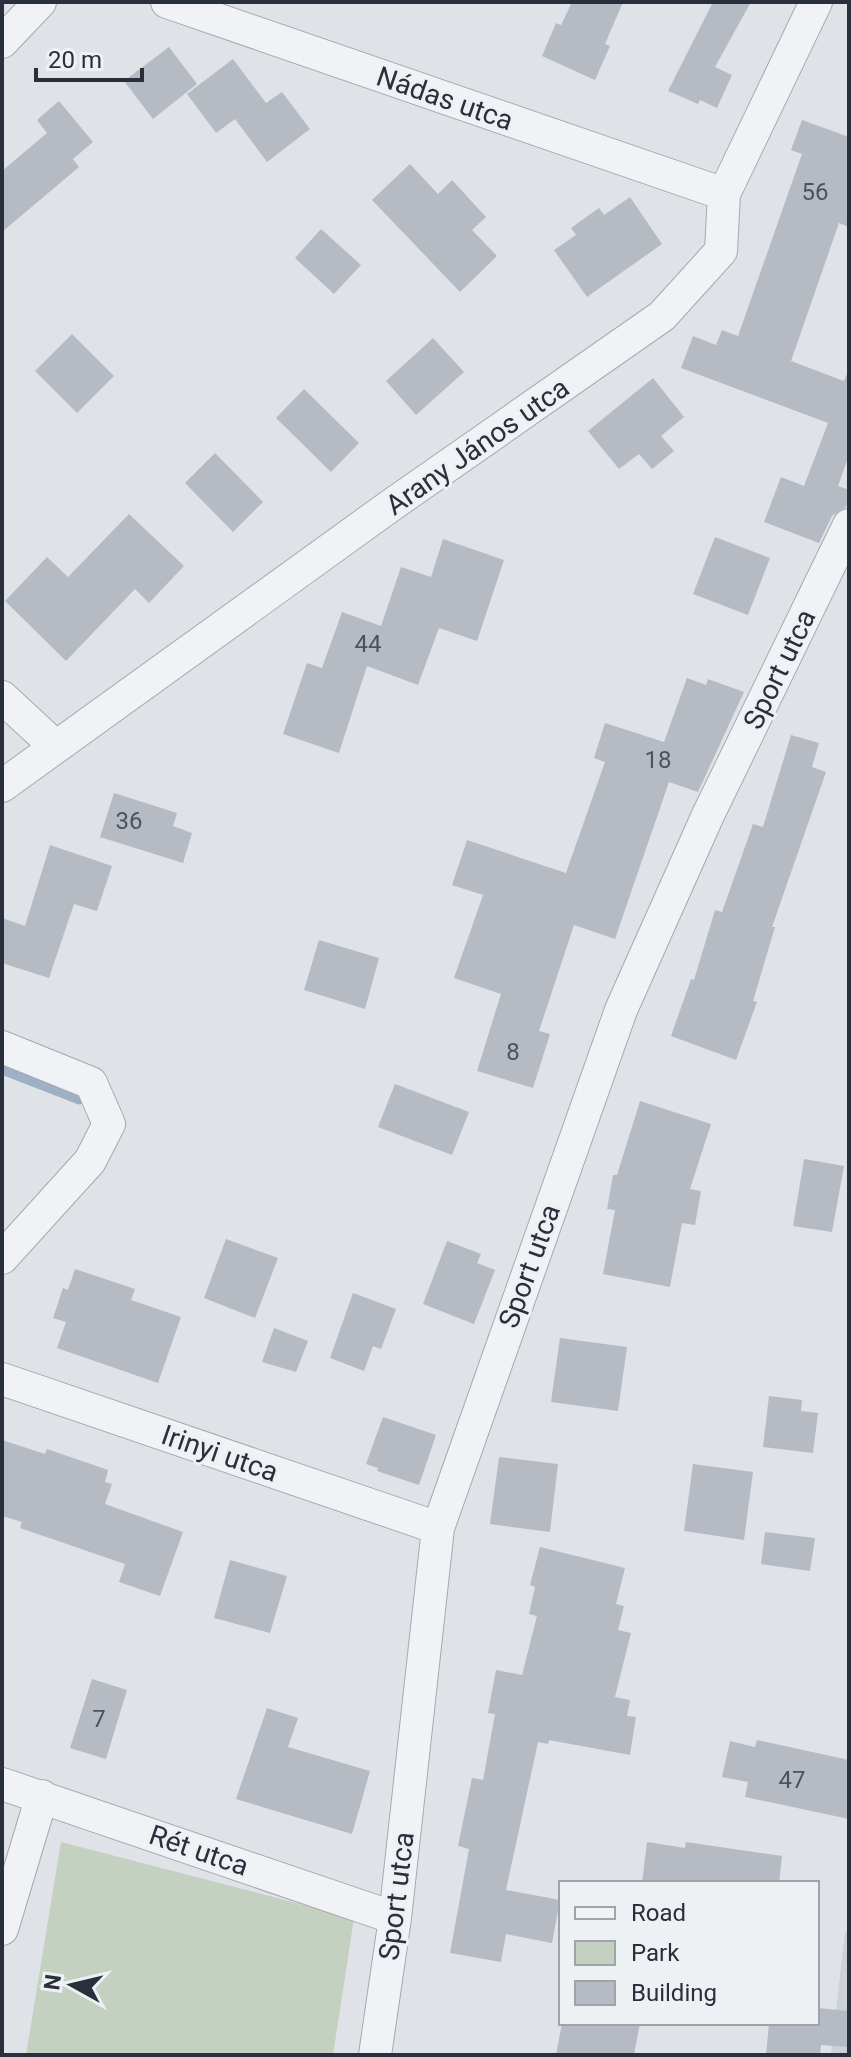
<svg xmlns="http://www.w3.org/2000/svg" width="851" height="2057" viewBox="0 0 851 2057" font-family="Roboto,sans-serif">
  <rect width="100%" height="100%" fill="#dfe2e7"/>
  <path fill="#cdd1d8" d="M 845,1932 L 849,1932 L 849,2055 L 831,2055 Z"/>
  <path fill="#c4d0c0" d="M 61,1842 L 354,1918 L 333,2055 L 26,2055 Z"/>
  <g fill="none" stroke-linecap="round" stroke-linejoin="round">
    <path stroke="#9db0c4" stroke-width="11" d="M 2,1069 L 79,1099"/>
  </g>
  <path fill="#b6bbc3" d="M 572,2 L 623,2 L 605,44 L 610,46 L 595,80 L 542,56 L 556,23 L 561,25 Z
    M 713,2 L 751,2 L 715,67 L 732,75 L 717,108 L 700,100 L 698,104 L 668,91 Z
    M 169,47 L 197,84 L 153,119 L 124,81 Z
    M 233,59 L 266,103 L 282,92 L 310,129 L 267,162 L 235,119 L 216,133 L 187,94 Z
    M 59,101 L 93,142 L 73,159 L 79,167 L 2,232 L 2,171 L 47,133 L 37,120 Z
    M 802,120 L 849,137 L 849,227 L 839,223 L 791,361 L 844,381 L 847,374 L 849,375 L 849,455 L 838,486 L 849,490 L 849,498 L 846,507 L 832,516 L 819,543 L 764,522 L 781,477 L 804,486 L 828,423 L 681,368 L 693,336 L 716,345 L 722,330 L 738,336 L 802,154 L 791,150 Z
    M 410,164 L 438,194 L 452,180 L 486,217 L 472,230 L 497,256 L 460,292 L 372,200 Z
    M 630,197 L 662,244 L 587,297 L 554,250 L 576,235 L 571,228 L 599,208 L 604,215 Z
    M 321,229 L 361,265 L 334,294 L 295,258 Z
    M 72,334 L 114,376 L 77,413 L 35,371 Z
    M 433,338 L 464,372 L 416,415 L 386,381 Z
    M 653,378 L 684,417 L 661,436 L 674,451 L 652,469 L 639,454 L 619,469 L 588,431 Z
    M 304,389 L 359,443 L 331,472 L 276,418 Z
    M 215,453 L 263,502 L 233,532 L 185,483 Z
    M 129,514 L 184,566 L 149,603 L 135,589 L 66,661 L 5,601 L 47,557 L 68,577 Z
    M 715,537 L 770,558 L 748,615 L 693,594 Z
    M 443,539 L 504,560 L 477,641 L 439,628 L 418,685 L 367,666 L 339,753 L 283,734 L 307,663 L 322,668 L 342,612 L 381,626 L 401,567 L 431,577 Z
    M 687,678 L 706,685 L 708,679 L 744,692 L 698,792 L 669,782 L 615,939 L 574,925 L 539,1031 L 550,1034 L 533,1088 L 477,1071 L 501,994 L 454,978 L 483,895 L 452,885 L 467,840 L 566,873 L 605,762 L 594,758 L 605,723 L 664,742 Z
    M 791,735 L 819,743 L 812,767 L 826,772 L 772,927 L 775,927 L 753,1001 L 757,1002 L 736,1060 L 671,1036 L 691,979 L 694,980 L 715,910 L 722,912 L 753,824 L 763,827 Z
    M 114,793 L 177,813 L 173,826 L 192,833 L 183,863 L 100,837 Z
    M 50,845 L 112,866 L 97,911 L 74,904 L 49,978 L 2,963 L 2,918 L 25,926 Z
    M 319,940 L 379,958 L 365,1009 L 304,990 Z
    M 395,1084 L 469,1112 L 452,1155 L 378,1127 Z
    M 640,1101 L 711,1124 L 690,1189 L 701,1191 L 695,1225 L 682,1223 L 670,1287 L 603,1274 L 615,1210 L 607,1209 L 613,1175 L 617,1175 Z
    M 804,1159 L 844,1166 L 832,1232 L 793,1226 Z
    M 226,1239 L 278,1258 L 255,1318 L 204,1298 Z
    M 447,1241 L 481,1254 L 477,1263 L 495,1270 L 474,1324 L 423,1304 Z
    M 75,1269 L 135,1289 L 131,1300 L 181,1317 L 158,1383 L 57,1348 L 66,1322 L 53,1318 L 63,1288 L 68,1290 Z
    M 353,1293 L 396,1309 L 381,1349 L 373,1346 L 364,1371 L 330,1358 Z
    M 274,1328 L 308,1341 L 296,1372 L 262,1362 Z
    M 560,1338 L 627,1347 L 618,1411 L 551,1402 Z
    M 769,1396 L 802,1400 L 801,1411 L 818,1413 L 813,1453 L 763,1447 Z
    M 383,1417 L 436,1435 L 419,1485 L 377,1471 L 378,1468 L 366,1464 Z
    M 2,1440 L 45,1454 L 47,1449 L 108,1470 L 105,1482 L 112,1484 L 105,1504 L 183,1532 L 160,1596 L 119,1582 L 125,1564 L 20,1528 L 22,1522 L 2,1516 Z
    M 499,1457 L 558,1464 L 550,1532 L 490,1524 Z
    M 693,1464 L 753,1472 L 744,1540 L 684,1531 Z
    M 765,1532 L 815,1538 L 810,1571 L 761,1564 Z
    M 540,1547 L 625,1568 L 616,1604 L 624,1606 L 618,1630 L 631,1633 L 615,1697 L 630,1700 L 627,1716 L 636,1717 L 630,1755 L 549,1740 L 548,1744 L 538,1742 L 506,1890 L 560,1900 L 552,1943 L 506,1934 L 501,1962 L 450,1953 L 469,1849 L 458,1846 L 472,1778 L 483,1780 L 495,1714 L 488,1713 L 496,1670 L 522,1675 L 537,1616 L 529,1614 L 535,1587 L 530,1585 Z
    M 230,1560 L 287,1576 L 270,1633 L 214,1618 Z
    M 92,1679 L 127,1690 L 106,1759 L 70,1748 Z
    M 267,1708 L 298,1718 L 288,1747 L 370,1771 L 352,1834 L 236,1799 Z
    M 757,1740 L 849,1760 L 849,1819 L 745,1797 L 748,1782 L 722,1777 L 730,1741 L 755,1747 Z
    M 647,1842 L 685,1848 L 686,1842 L 782,1856 L 779,1883 L 642,1883 Z
    M 817,2008 L 849,2011 L 849,2047 L 821,2045 L 820,2055 L 766,2055 L 769,2023 L 817,2023 Z
    M 562,2023 L 640,2023 L 634,2055 L 556,2055 Z"/>
  <g fill="none" stroke-linecap="round" stroke-linejoin="round">
    <g stroke="#a5a9b0" stroke-width="34">
      <path id="street" d="M 167,2 L 724,194
        M 2,42 L 40,2
        M 2,697 L 56,747
        M 2,786 L 390,506 L 662,316 L 721,251 L 724,194 L 816,2
        M 2,1047 L 91,1083 L 109,1124 L 90,1161 L 2,1258
        M 2,1379 L 438,1528
        M 2,1784 L 395,1918
        M 2,1929 L 42,1796
        M 375,2055 L 395,1918 L 438,1528 L 621,1010 L 708,815 L 849,525"/>
    </g>
    <use href="#street" stroke="#f1f2f5" stroke-width="32"/>
  </g>
  <g text-anchor="middle" stroke-width="6" stroke-linejoin="round" paint-order="stroke">
    <g font-size="24" fill="#4c535e">
      <text x="815" y="200">56</text>
      <text x="368" y="652">44</text>
      <text x="658" y="768">18</text>
      <text x="129" y="829">36</text>
      <text x="513" y="1060">8</text>
      <text x="99" y="1727">7</text>
      <text x="792" y="1788">47</text>
    </g>
    <g font-size="28" fill="#29303c" stroke="#eef1f4">
      <text transform="translate(445 98) rotate(19)" y="10">Nádas utca</text>
      <text transform="translate(477 446) rotate(-35)" y="10">Arany János utca</text>
      <text transform="translate(779 669) rotate(-64)" y="10">Sport utca</text>
      <text transform="translate(529 1266) rotate(-70)" y="10">Sport utca</text>
      <text transform="translate(220 1453) rotate(19)" y="10">Irinyi utca</text>
      <text transform="translate(199 1850) rotate(19)" y="10">Rét utca</text>
      <text transform="translate(396 1896) rotate(-83)" y="10">Sport utca</text>
    </g>
  </g>
  <rect width="851" height="2057" fill="none" stroke="#29303c" stroke-width="8"/>
  <rect x="559" y="1881" width="260" height="144" fill="#eef1f4" stroke="#9fa4aa" stroke-width="2"/>
  <rect x="575" y="1907" width="40" height="12" fill="#f1f2f5" stroke="#9fa4aa" stroke-width="2"/>
  <text x="631" y="1921" font-size="24" fill="#29303c">Road</text>
  <rect x="575" y="1941" width="40" height="24" fill="#c4d0c0" stroke="#9fa4aa" stroke-width="2"/>
  <text x="631" y="1961" font-size="24" fill="#29303c">Park</text>
  <rect x="575" y="1981" width="40" height="24" fill="#b6bbc3" stroke="#9fa4aa" stroke-width="2"/>
  <text x="631" y="2001" font-size="24" fill="#29303c">Building</text>
  <g transform="translate(72 1985) rotate(278)" stroke="#eef1f4" stroke-width="6" paint-order="stroke">
  <path d="M0-6L14 30L0 20L-14 30Z" fill="#29303c"/>
  <text y="-12" font-size="22" font-weight="bold" text-anchor="middle" fill="#29303c">N</text>
  </g>
  <path d="M36 68v12h106v-12" fill="none" stroke="#29303c" stroke-width="4"/>
  <text x="48" y="68" font-size="24" fill="#29303c" stroke="#eef1f4" stroke-width="6" paint-order="stroke">20 m</text>
</svg>
